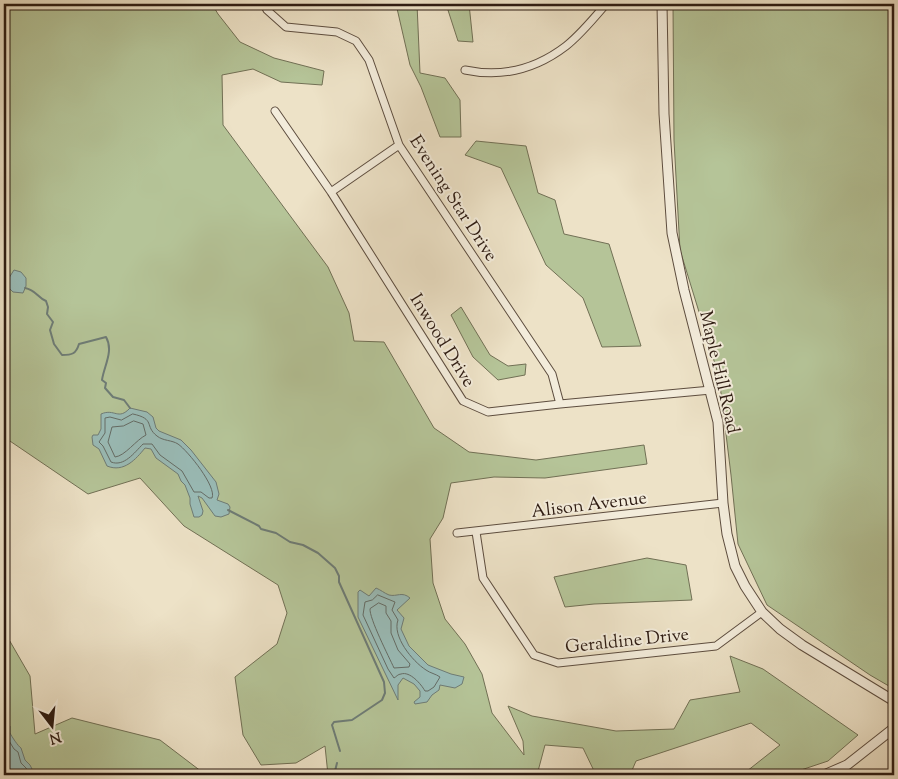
<svg xmlns="http://www.w3.org/2000/svg" width="898" height="779" viewBox="0 0 898 779" font-family="'Sorts Mill Goudy',serif">
  <rect width="100%" height="100%" fill="#ede2c7"/>
  <filter id="stains"><feTurbulence type="fractalNoise" baseFrequency=".004" numOctaves="4"/><feColorMatrix values="0 0 0 0 .2 0 0 0 0 .09 0 0 0 0 .02 0 0 0 .5 -.17"/></filter>
  <radialGradient id="worn" r=".72"><stop offset=".6" stop-color="#630" stop-opacity="0"/><stop offset="1" stop-color="#630" stop-opacity=".3"/></radialGradient>
  <path fill="#b5c498" stroke="#717055" d="M 4,4 L 212,4 L 218,14 L 240,42 L 274,58 L 324,71 L 322,85 L 281,82 L 253,69 L 222,75 L 223,125 L 328,267 L 349,313 L 354,341 L 384,342 L 434,428 L 469,452 L 536,460 L 644,445 L 647,464 L 545,478 L 494,477 L 451,483 L 443,518 L 430,539 L 433,583 L 445,619 L 465,644 L 482,674 L 492,713 L 524,755 L 523,741 L 508,706 L 532,716 L 616,731 L 674,729 L 690,700 L 740,692 L 730,656 L 763,669 L 858,735 L 828,761 L 786,775 L 742,775 L 780,745 L 751,723 L 636,761 L 630,775 L 596,775 L 583,748 L 545,745 L 537,775 L 328,775 L 325,746 L 296,763 L 261,765 L 243,735 L 235,677 L 277,644 L 287,613 L 278,585 L 184,526 L 140,478 L 88,494 L 4,437 Z
    M 396,4 L 417,4 L 420,73 L 445,78 L 460,100 L 461,137 L 440,137 L 421,87 L 410,65 Z
    M 446,4 L 469,4 L 473,42 L 458,41 Z
    M 673,4 L 894,4 L 894,689 L 870,675 L 767,605 L 738,544 L 731,475 L 719,377 L 680,250 L 674,140 Z
    M 476,141 L 526,146 L 538,193 L 555,200 L 564,234 L 609,244 L 641,346 L 602,347 L 583,298 L 546,265 L 501,168 L 465,155 Z
    M 461,307 L 490,355 L 508,366 L 526,364 L 525,375 L 498,380 L 473,357 L 451,315 Z
    M 647,558 L 686,565 L 692,600 L 594,604 L 565,607 L 554,577 Z
    M 4,631 L 30,676 L 35,734 L 72,718 L 160,740 L 206,775 L 4,775 Z"/>
  <path fill="#9abdb9" stroke="#6e7c76" d="M 14,270 L 21,272 L 26,278 L 26,286 L 23,293 L 13,292 L 7,286 L 7,281 Z
    M 130,408 L 147,412 L 153,417 L 156,428 L 159,431 L 181,440 L 191,450 L 216,482 L 219,494 L 217,500 L 228,504 L 230,507 L 229,514 L 221,517 L 215,516 L 202,498 L 198,496 L 203,511 L 202,515 L 199,517 L 194,517 L 190,504 L 190,498 L 185,485 L 181,481 L 178,474 L 156,458 L 151,449 L 145,448 C 136,459 124,473 107,466 L 99,449 L 93,445 L 92,437 L 93,435 L 98,435 L 101,429 L 101,414 C 115,408 118,421 130,408 Z
    M 376,588 C 381,590 384,593 389,595 C 397,597 402,591 410,598 L 397,610 L 404,618 L 401,629 L 409,646 L 428,665 L 451,674 L 464,677 L 462,684 L 455,688 L 440,685 L 439,690 L 432,695 L 427,702 L 415,704 L 414,702 L 420,697 L 420,691 L 414,684 L 403,678 L 398,685 L 398,700 L 358,617 L 358,592 L 360,590 L 369,596 Z
    M 4,723 L 10,726 L 10,733 C 12,737 18,746 21,748 L 25,760 L 30,765 L 35,775 L 4,775 Z"/>
  <g fill="none" stroke-linecap="round" stroke-linejoin="round">
    <path stroke="#646c66" stroke-width="1" d="M 133,414 C 156,419 144,426 157,436 C 163,441 172,440 178,444 C 188,451 217,487 212,498 L 209,498 L 201,492 L 194,492 L 182,471 L 160,455 L 152,444 L 143,444 C 134,453 124,467 111,462 L 103,446 L 99,442 L 105,433 L 105,418 L 110,417 L 121,420 Z
      M 134,421 L 143,424 L 146,435 C 136,440 125,456 115,457 L 108,442 L 112,427 L 123,426 Z
      M 378,595 L 395,602 L 392,610 L 398,620 C 392,636 412,661 426,670 C 430,673 436,674 440,677 L 434,687 L 428,691 L 425,691 C 421,684 410,671 401,674 C 398,674 396,677 394,678 L 388,669 L 363,615 L 365,602 L 372,600 Z
      M 379,603 L 386,606 L 386,613 L 391,621 L 391,633 L 398,650 L 410,664 L 409,667 L 394,668 C 389,657 369,618 370,609 Z
      M 4,728 L 6,736 L 14,749 L 18,752 L 21,763 L 26,768 L 30,775"/>
    <path stroke="#6e7c76" stroke-width="2" d="M 25,288 C 36,290 37,297 46,301 L 48,307 L 47,314 L 53,322 L 50,330 L 54,344 L 62,355 C 72,355 76,354 79,344 L 106,337 C 114,351 104,366 102,380 L 106,383 L 105,388 L 113,397 L 124,400 L 130,408
      M 228,510 L 259,526 L 261,529 L 276,533 L 290,542 L 303,545 L 318,553 L 335,568 L 339,576 L 339,582 L 384,682 L 385,693 L 382,700 L 352,720 L 334,722 L 332,725 L 340,751
      M 334,775 L 337,763"/>
    <g stroke="#5d4d3f" stroke-width="9">
      <path id="minor" d="M 264,4 L 267,10 L 286,27 L 337,32 L 356,41 L 369,60 L 399,145 L 552,374 L 560,404
        M 465,70 C 503,78 536,69 566,46 C 581,34 594,18 606,4
        M 275,111 L 331,192 L 463,401 L 488,412 L 560,404 L 711,390
        M 331,192 L 399,145
        M 476,532 L 483,578 L 534,655 L 558,663 L 716,646 L 762,612
        M 457,533 L 723,503"/>
    </g>
    <g stroke="#5d4d3f" stroke-width="11">
      <path id="tertiary" d="M 662,4 L 664,114 L 672,233 L 684,290 L 718,422 L 723,503 L 727,534 L 735,566 L 745,586 L 762,612 L 780,629 L 802,645 L 894,701
        M 824,775 L 847,765 L 894,728"/>
    </g>
    <use href="#minor" stroke="#f3ecdb" stroke-width="7"/>
    <use href="#tertiary" stroke="#f3ecdb" stroke-width="9"/>
  </g>
  <g text-anchor="middle" stroke-width="4" stroke-linejoin="round" paint-order="stroke">
    <g font-size="18" fill="#2d1b12" stroke="#f3ecdb">
      <text transform="translate(454 198) rotate(57)" y="6">Evening Star Drive</text>
      <text transform="translate(443 340) rotate(58)" y="6">Inwood Drive</text>
      <text transform="translate(720 372) rotate(77)" y="6">Maple Hill Road</text>
      <text transform="translate(589 504) rotate(-7)" y="6">Alison Avenue</text>
      <text transform="translate(627 640) rotate(-6)" y="6">Geraldine Drive</text>
    </g>
  </g>
  <rect width="898" height="779" fill="none" stroke="#ede2c7" stroke-width="20"/>
  <rect x="5" y="5" width="888" height="769" fill="none" stroke="#2d1b12" stroke-width="2.5"/>
  <rect x="10" y="10" width="878" height="759" fill="none" stroke="#2d1b12"/>
  <g transform="translate(52 726) rotate(164)" stroke="#f3ecdb" stroke-width="4" paint-order="stroke">
  <path d="M0-4L9 19L0 12L-9 19Z" fill="#2d1b12"/>
  <text y="-8" font-size="14" font-weight="bold" text-anchor="middle" fill="#2d1b12">N</text>
  </g>
  <rect width="100%" height="100%" filter="url(#stains)"/>
  <rect width="100%" height="100%" fill="url(#worn)"/>
</svg>
